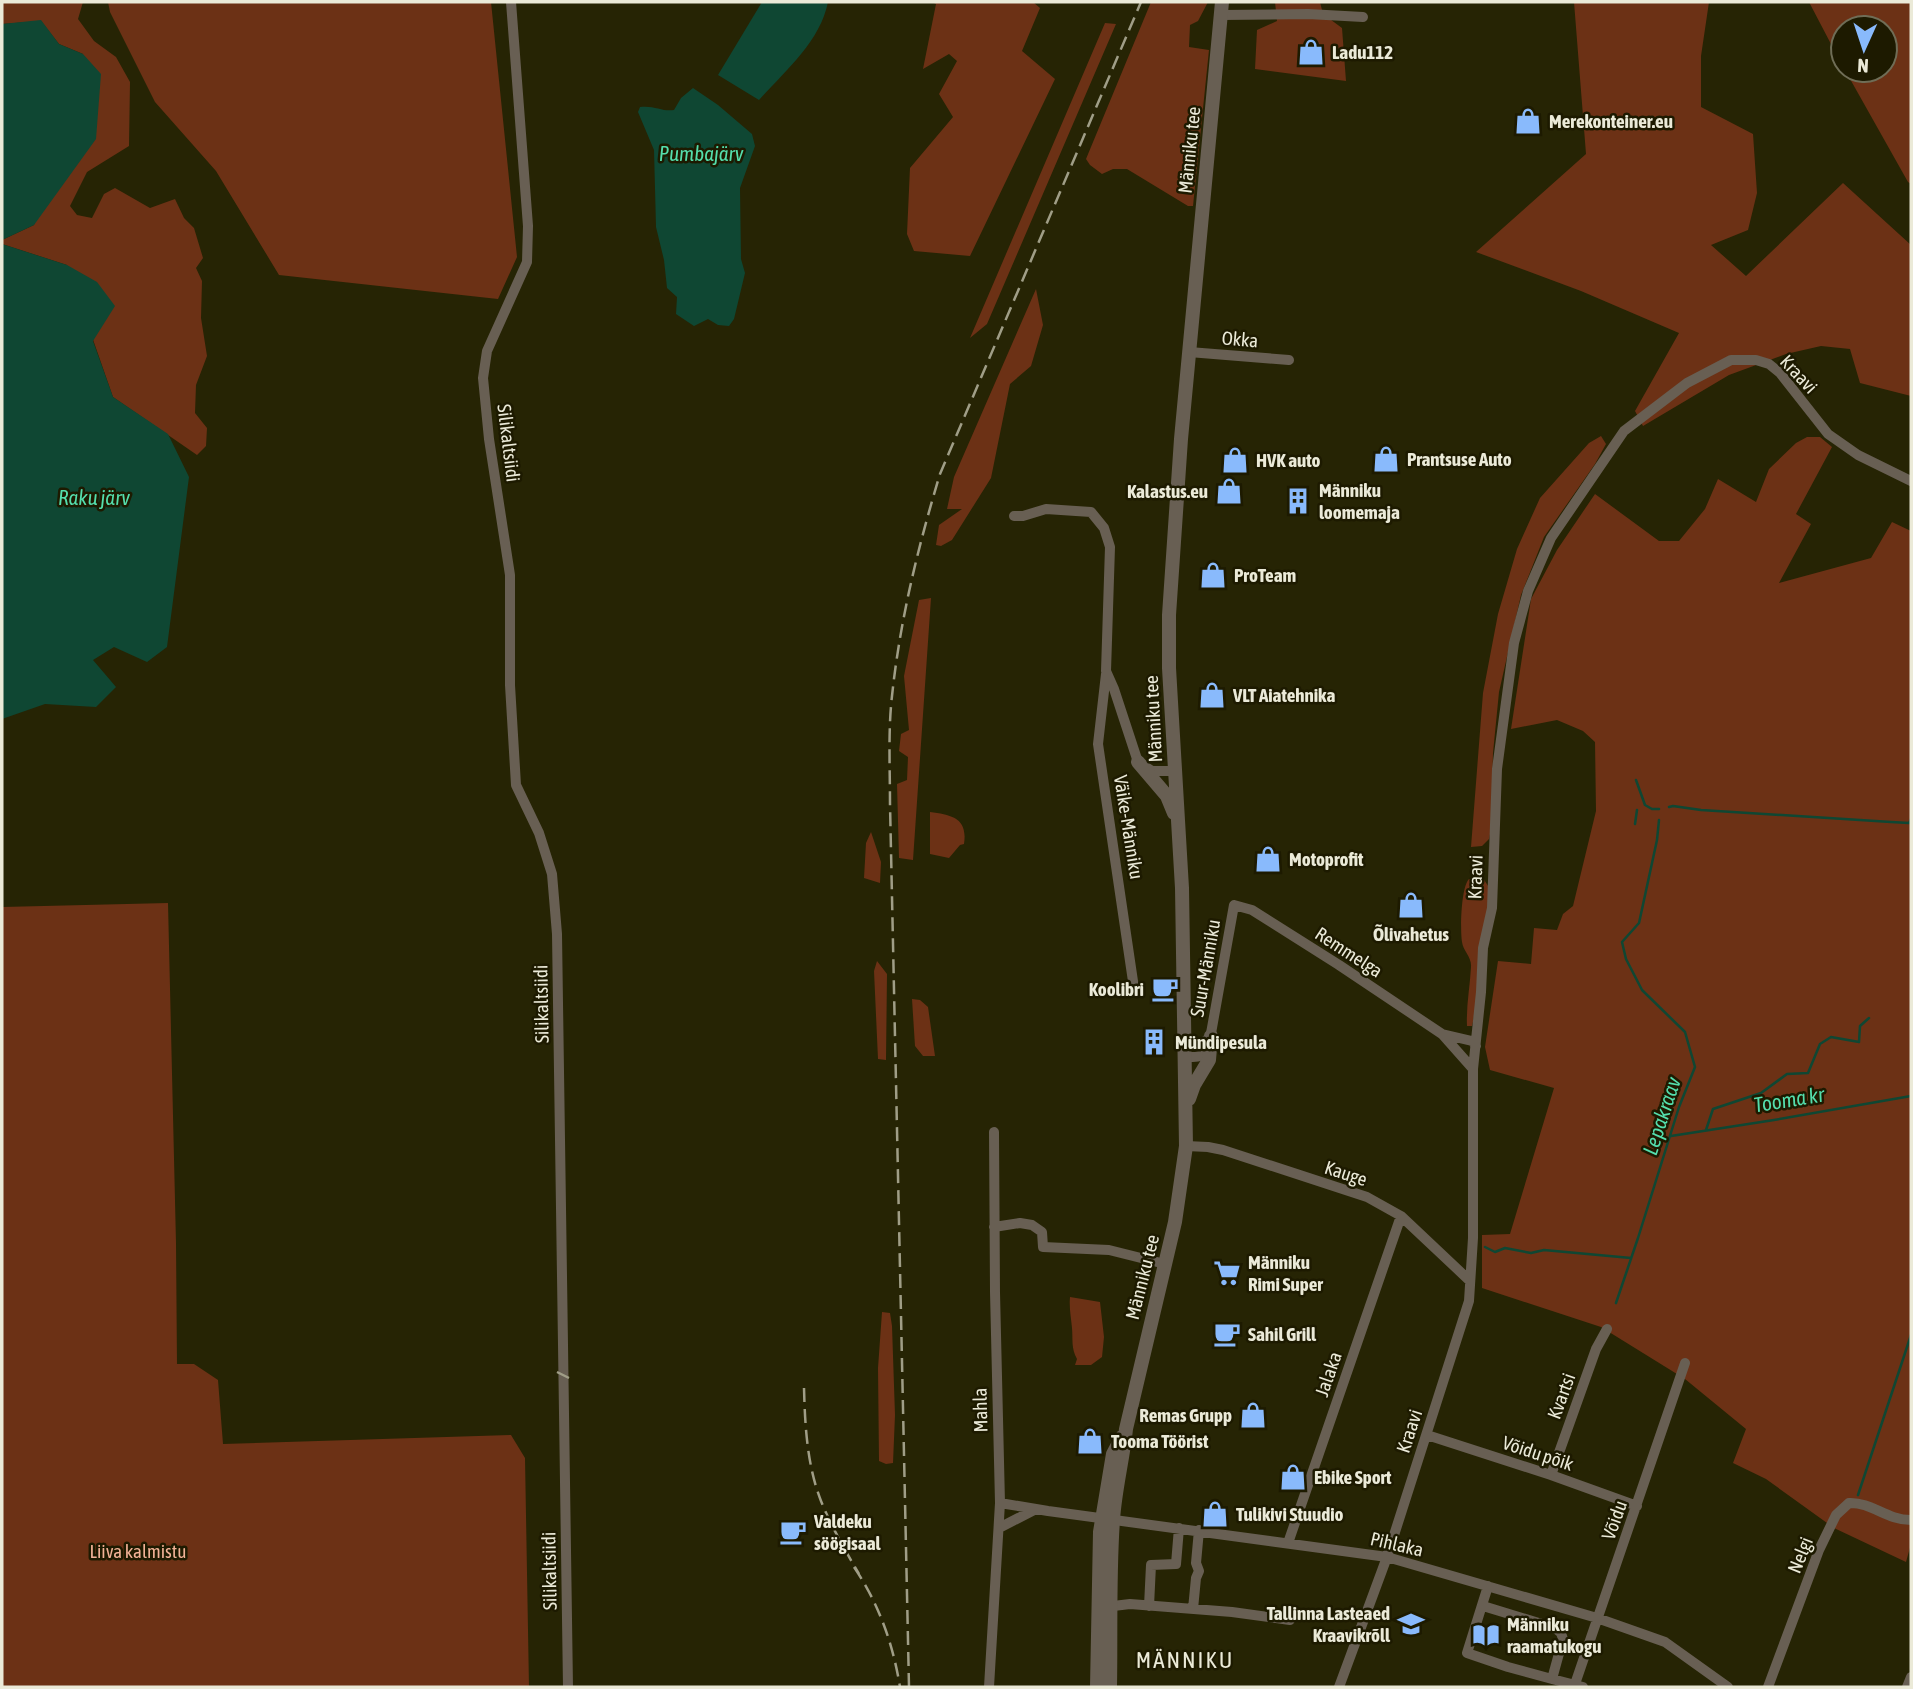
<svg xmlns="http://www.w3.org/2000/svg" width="1913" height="1689" viewBox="0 0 1913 1689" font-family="'Asap Condensed',sans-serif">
  <rect width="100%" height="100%" fill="#262404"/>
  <path fill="#6c3115" d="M 2,2 L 83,2 L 78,19 L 94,41 L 116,57 L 130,82 L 129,146 L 87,172 L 70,206 L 77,215 L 92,218 L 104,194 L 115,188 L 150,208 L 175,199 L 184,218 L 194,228 L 203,258 L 196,268 L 202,281 L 201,318 L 207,356 L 196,385 L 195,413 L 207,428 L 206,446 L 197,455 L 113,397 L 67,265 L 2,244 L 2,240 L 34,225 L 83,54 L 59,44 L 41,21 L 2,24 Z
    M 108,2 L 491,2 L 517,257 L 498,299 L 279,275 L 216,171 L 155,102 L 110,12 Z
    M 932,2 L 1033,2 L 1040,8 L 1022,51 L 1055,79 L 970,256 L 914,251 L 907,234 L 910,168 L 953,117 L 939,94 L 957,61 L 949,54 L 923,69 L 936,4 Z
    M 1151,2 L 1208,2 L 1198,21 L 1190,25 L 1189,47 L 1209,50 L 1193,206 L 1188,206 L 1127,169 L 1113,169 L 1102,174 L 1090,165 L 1086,159 Z
    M 1275,2 L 1320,2 L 1323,14 L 1342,28 L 1346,81 L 1255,69 L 1257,30 L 1277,21 Z
    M 1574,2 L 1709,2 L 1701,56 L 1701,107 L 1753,134 L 1757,193 L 1748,230 L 1711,245 L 1746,276 L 1843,183 L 1911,245 L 1911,396 L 1860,383 L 1850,349 L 1821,346 L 1786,354 L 1729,375 L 1643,426 L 1635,411 L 1679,333 L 1581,291 L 1476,252 L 1586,154 Z
    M 1809,2 L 1911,2 L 1911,184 L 1908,182 L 1845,70 L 1885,70 L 1885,28 L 1843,28 L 1843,67 Z
    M 1105,23 L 1116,24 L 987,324 L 970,338 Z
    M 1036,289 L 1043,325 L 1031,366 L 1010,384 L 991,478 L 952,540 L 941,546 L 936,545 L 939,525 L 962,509 L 947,509 L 954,477 Z
    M 1601,436 L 1606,444 L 1595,464 L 1544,537 L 1521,595 L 1499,692 L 1493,753 L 1491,829 L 1489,839 L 1482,846 L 1471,847 L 1483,693 L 1498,614 L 1517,549 L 1540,498 L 1589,443 Z
    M 1807,437 L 1820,437 L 1832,447 L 1796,514 L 1811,524 L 1779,583 L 1871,558 L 1892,522 L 1911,531 L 1911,1544 L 1906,1562 L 1834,1528 L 1766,1479 L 1733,1463 L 1746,1429 L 1685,1379 L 1601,1327 L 1482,1288 L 1482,1235 L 1510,1234 L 1554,1088 L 1490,1070 L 1485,1047 L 1498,961 L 1531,964 L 1534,928 L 1557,930 L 1563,914 L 1573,906 L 1596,811 L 1595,742 L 1583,731 L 1557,720 L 1511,729 L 1531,599 L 1557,550 L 1595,494 L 1659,541 L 1679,541 L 1705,509 L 1718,479 L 1756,502 L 1769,469 L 1796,443 Z
    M 931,598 L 913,860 L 899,858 L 897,784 L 907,780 L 908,757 L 899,751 L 901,734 L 909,730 L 904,676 L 919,600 Z
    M 930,812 C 952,815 968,818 964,844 L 960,845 L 949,858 L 930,854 Z
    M 871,832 L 881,862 L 880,883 L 864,878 L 866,843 Z
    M 1483,878 L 1490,889 L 1478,999 L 1472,1026 L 1467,1026 C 1466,1006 1470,987 1471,967 C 1472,957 1463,951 1462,942 C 1460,930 1461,887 1469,879 Z
    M 168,903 L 176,1243 L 177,1364 L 194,1364 L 218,1380 L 223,1444 L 511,1435 L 525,1458 L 529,1687 L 2,1687 L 2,907 Z
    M 877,961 L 887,974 L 886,1060 L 878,1059 L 874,971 Z
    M 912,999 L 920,1000 L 928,1007 L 935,1056 L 923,1056 L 915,1046 Z
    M 1070,1297 L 1100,1302 L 1104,1337 L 1102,1357 L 1091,1365 L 1075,1365 L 1077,1359 C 1071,1348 1073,1340 1072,1328 C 1071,1317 1069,1308 1070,1297 Z
    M 882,1312 L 890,1313 L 892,1326 L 895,1415 L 893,1463 L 886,1464 L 879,1461 L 878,1368 Z"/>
  <path fill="#0f4733" d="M 762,2 L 828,2 C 820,42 785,71 759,100 L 718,75 Z
    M 41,20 L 59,44 L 83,54 L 101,74 L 96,139 L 34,225 L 2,240 L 2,24 Z
    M 693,88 L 718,105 L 752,134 L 755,146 L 740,188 L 741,259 L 745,273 L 734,319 L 729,326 L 718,325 L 708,319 L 694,326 L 676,314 L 677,297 L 667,288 L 664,260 L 656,227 L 654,150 L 638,112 L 640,107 C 654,105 663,112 674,110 L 681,98 Z
    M 2,244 L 67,265 L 97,282 L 115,306 L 93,341 L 113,397 L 168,434 L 189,477 L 167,647 L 147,662 L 114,647 L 93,660 L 116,687 L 96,707 L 45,704 L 2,719 Z"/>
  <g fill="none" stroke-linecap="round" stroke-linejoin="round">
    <path stroke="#0f4733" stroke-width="2.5" d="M 1636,780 L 1645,805 L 1652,809 L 1659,809
      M 1669,807 L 1673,806 L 1701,810 L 1891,822 L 1909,823 L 1911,819
      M 1635,824 L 1637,810
      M 1706,1130 L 1713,1109 L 1761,1093 L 1787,1074 L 1808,1073 L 1820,1044 L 1831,1037 L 1859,1042 L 1860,1026 L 1869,1018
      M 1671,1136 L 1774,1120 L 1911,1096
      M 1485,1247 L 1495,1252 L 1505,1248 L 1531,1253 L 1544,1250 L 1631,1258
      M 1616,1303 L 1638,1238 L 1679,1107 L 1695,1067 L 1685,1032 L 1642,990 L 1626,959 L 1622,942 L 1639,923 L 1657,840 L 1659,820
      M 1858,1495 L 1911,1335"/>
    <path stroke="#685f53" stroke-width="10" d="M 511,2 L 528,226 L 527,262 L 487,351 L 483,378 L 489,439 L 510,575 L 510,685 L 516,785 L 539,833 L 552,874 L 557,934 L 568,1687
      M 1221,15 L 1308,14 L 1363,17
      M 1189,352 L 1289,360
      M 1014,516 L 1023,516 L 1046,509 L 1091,512 L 1104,528 L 1110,547 L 1106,671 L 1114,689 L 1138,762 L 1152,771 L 1175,771
      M 1106,674 L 1098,744 L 1134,988
      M 1442,1034 L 1473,1069
      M 1185,1044 L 1204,1042 L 1211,1036
      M 1185,1057 C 1195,1057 1202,1058 1208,1050 L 1234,905 L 1252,910 L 1339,965 L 1442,1034 L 1472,1041 L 1476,1046
      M 1186,1146 L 1208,1147 L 1223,1150 L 1367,1197 L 1401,1216 L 1470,1281
      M 994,1227 L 1020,1223 L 1032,1225 L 1042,1232 L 1043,1247 L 1109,1250 L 1165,1264
      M 1427,1435 L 1551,1475 L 1637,1506
      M 1551,1475 L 1596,1349 L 1607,1329
      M 1000,1503 L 1048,1511 L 1387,1557 L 1597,1618 L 1665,1642 L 1728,1687
      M 999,1528 L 1036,1509
      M 1288,1543 L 1401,1216
      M 1488,1586 L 1467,1653 L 1508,1667 L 1552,1679
      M 1149,1606 L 1151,1565 L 1176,1564 L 1179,1528
      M 1483,1606 L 1555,1628 L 1561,1633 L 1563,1639 L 1552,1679 L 1583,1687
      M 1105,1607 L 1130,1604 L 1232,1612 L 1290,1620
      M 1193,1609 L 1196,1578 L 1199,1571 L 1196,1563 L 1199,1530
      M 989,1687 L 1000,1503 L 995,1292 L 994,1132
      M 1339,1687 L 1387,1557 L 1469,1301 L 1473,1238 L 1473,1069 L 1481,992 L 1483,948 L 1492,908 L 1497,769 L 1514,643 L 1528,591 L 1551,538 L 1624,431 L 1687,383 L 1731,360 L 1756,360 L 1769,364 L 1780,373 L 1828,434 L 1858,455 L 1911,481
      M 1574,1687 L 1685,1363
      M 1768,1687 L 1819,1550 L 1836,1515 L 1849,1503 C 1872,1502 1886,1520 1911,1520
      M 1907,1687 L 1911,1677"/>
    <path stroke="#685f53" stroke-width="14" d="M 1138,762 L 1167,796 L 1174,813
      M 1189,1099 L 1194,1085 L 1209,1060 L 1211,1036
      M 1097,1687 L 1100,1532 L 1113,1454 L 1122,1437
      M 1110,1687 C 1111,1632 1109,1575 1113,1520 C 1115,1489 1123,1459 1126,1429 L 1175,1222 L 1186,1146 L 1182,888 L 1169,668 L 1169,615 L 1181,439 L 1222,2"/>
    <path stroke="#a09e87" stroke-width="2.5" stroke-dasharray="14 7" stroke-linecap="butt" d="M 557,1372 L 569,1378
      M 804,1388 C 805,1426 807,1465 821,1501 C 831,1526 845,1550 859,1574
      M 854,1567 C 879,1604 893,1644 900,1687
      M 909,1687 L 890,804 C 890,768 888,731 892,696 C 900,620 918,547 940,474 L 1141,2"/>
  </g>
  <defs>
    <g id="shop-bare" transform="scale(2.1)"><path d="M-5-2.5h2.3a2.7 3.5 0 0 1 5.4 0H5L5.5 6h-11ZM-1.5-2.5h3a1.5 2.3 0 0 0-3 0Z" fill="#89bafc" stroke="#1d1a00" stroke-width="2.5" paint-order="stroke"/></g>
    <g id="building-bare" transform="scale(2.1)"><path d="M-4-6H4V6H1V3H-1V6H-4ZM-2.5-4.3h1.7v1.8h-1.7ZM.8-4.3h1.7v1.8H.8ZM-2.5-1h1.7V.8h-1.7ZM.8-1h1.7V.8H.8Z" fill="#89bafc" stroke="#1d1a00" stroke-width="2.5" paint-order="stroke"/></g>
    <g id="cafe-bare" transform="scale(2.1)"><path d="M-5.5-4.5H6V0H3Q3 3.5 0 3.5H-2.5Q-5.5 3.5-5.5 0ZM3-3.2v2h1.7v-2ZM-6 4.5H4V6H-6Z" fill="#89bafc" stroke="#1d1a00" stroke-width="2.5" paint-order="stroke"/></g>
    <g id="supermarket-bare" transform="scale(2.1)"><path d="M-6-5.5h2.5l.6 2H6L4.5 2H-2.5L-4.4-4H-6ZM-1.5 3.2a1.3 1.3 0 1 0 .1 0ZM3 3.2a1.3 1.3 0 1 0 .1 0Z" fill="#89bafc" stroke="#1d1a00" stroke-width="2.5" paint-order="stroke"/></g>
    <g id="school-bare" transform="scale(2.1)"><path d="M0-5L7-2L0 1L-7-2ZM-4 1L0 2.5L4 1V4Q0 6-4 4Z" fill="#89bafc" stroke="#1d1a00" stroke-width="2.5" paint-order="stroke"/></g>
    <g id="library-bare" transform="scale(2.1)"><path d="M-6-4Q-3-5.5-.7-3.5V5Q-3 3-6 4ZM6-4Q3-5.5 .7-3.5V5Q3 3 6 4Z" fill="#89bafc" stroke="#1d1a00" stroke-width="2.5" paint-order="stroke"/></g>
  </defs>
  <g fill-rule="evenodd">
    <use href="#shop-bare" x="1311" y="52"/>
    <use href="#shop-bare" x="1528" y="121"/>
    <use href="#shop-bare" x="1386" y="459"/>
    <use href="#shop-bare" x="1235" y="460"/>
    <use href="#shop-bare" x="1229" y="491"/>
    <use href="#building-bare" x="1298" y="501"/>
    <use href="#shop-bare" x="1213" y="575"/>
    <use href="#shop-bare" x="1212" y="695"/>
    <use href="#shop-bare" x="1268" y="859"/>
    <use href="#shop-bare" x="1411" y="905"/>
    <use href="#cafe-bare" x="1165" y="989"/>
    <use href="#building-bare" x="1154" y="1042"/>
    <use href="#supermarket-bare" x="1227" y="1273"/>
    <use href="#cafe-bare" x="1227" y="1334"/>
    <use href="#shop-bare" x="1253" y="1415"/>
    <use href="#shop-bare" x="1090" y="1441"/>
    <use href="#shop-bare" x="1293" y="1477"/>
    <use href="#shop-bare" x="1215" y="1514"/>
    <use href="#cafe-bare" x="793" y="1532"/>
    <use href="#school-bare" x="1411" y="1624"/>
    <use href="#library-bare" x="1486" y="1635"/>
  </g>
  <g text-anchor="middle" stroke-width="5" stroke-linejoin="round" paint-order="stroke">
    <g font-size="19" font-weight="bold" fill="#ebead8" stroke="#1d1a00" text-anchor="start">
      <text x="1332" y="59">Ladu112</text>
      <text x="1549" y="128">Merekonteiner.eu</text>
      <text x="1407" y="466">Prantsuse Auto</text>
      <text x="1256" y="467">HVK auto</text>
      <text x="1319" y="497">Männiku<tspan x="1319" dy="22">loomemaja</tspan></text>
      <text x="1208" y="498" text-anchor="end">Kalastus.eu</text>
      <text x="1234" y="582">ProTeam</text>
      <text x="1233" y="702">VLT Aiatehnika</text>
      <text x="1289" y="866">Motoprofit</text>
      <text x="1411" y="941" text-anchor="middle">Õlivahetus</text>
      <text x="1144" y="996" text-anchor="end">Koolibri</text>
      <text x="1175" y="1049">Mündipesula</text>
      <text x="1248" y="1269">Männiku<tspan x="1248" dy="22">Rimi Super</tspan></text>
      <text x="1248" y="1341">Sahil Grill</text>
      <text x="1232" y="1422" text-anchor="end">Remas Grupp</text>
      <text x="1111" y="1448">Tooma Töörist</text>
      <text x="1314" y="1484">Ebike Sport</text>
      <text x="1236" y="1521">Tulikivi Stuudio</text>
      <text x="814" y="1528">Valdeku<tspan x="814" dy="22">söögisaal</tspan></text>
      <text x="1390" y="1620" text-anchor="end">Tallinna Lasteaed<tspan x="1390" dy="22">Kraavikrõll</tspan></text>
      <text x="1507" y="1631">Männiku<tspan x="1507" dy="22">raamatukogu</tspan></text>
    </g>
    <g font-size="19" fill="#ebead8" stroke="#1d1a00">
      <text transform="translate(1189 150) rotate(-84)" y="7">Männiku tee</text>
      <text transform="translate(1240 339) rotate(5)" y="7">Okka</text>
      <text transform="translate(1799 374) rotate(47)" y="7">Kraavi</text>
      <text transform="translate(509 443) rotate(83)" y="7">Silikaltsiidi</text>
      <text transform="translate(1153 719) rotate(-93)" y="7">Männiku tee</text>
      <text transform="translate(1129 827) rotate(81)" y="7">Väike-Männiku</text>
      <text transform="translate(1475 877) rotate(-88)" y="7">Kraavi</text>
      <text transform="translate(1349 952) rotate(33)" y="7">Remmelga</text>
      <text transform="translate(1205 968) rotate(-80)" y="7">Suur-Männiku</text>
      <text transform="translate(541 1004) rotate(-91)" y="7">Silikaltsiidi</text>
      <text transform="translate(1346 1173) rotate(18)" y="7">Kauge</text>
      <text transform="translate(1142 1277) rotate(-76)" y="7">Männiku tee</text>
      <text transform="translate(1328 1374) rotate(-71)" y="7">Jalaka</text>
      <text transform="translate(1561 1396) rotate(-70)" y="7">Kvartsi</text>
      <text transform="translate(980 1410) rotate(-91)" y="7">Mahla</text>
      <text transform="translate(1409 1431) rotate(-72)" y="7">Kraavi</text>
      <text transform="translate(1538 1453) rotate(18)" y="7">Võidu põik</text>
      <text transform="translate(1614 1520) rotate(-70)" y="7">Võidu</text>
      <text transform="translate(1397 1544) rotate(13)" y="7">Pihlaka</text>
      <text transform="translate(1800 1555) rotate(-68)" y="7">Nelgi</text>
      <text transform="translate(549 1571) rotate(-91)" y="7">Silikaltsiidi</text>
    </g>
    <g font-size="19" fill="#f2b296" stroke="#1d1a00">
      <text x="138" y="1558">Liiva kalmistu</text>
    </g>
    <g font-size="21" font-style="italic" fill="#54deac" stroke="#1d1a00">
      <text x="701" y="161">Pumbajärv</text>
      <text x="94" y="505">Raku järv</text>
      <text transform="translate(1789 1100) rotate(-9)" y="7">Tooma kr</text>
      <text transform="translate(1662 1116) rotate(-72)" y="7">Lepakraav</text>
    </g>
    <g font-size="23" letter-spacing="2" fill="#ebead8" stroke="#1d1a00">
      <text x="1185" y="1668">MÄNNIKU</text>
    </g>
  </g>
  <rect width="1913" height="1689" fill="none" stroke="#ebead8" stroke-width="7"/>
  <g transform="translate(1864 49) rotate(183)"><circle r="33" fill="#1d1a00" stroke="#6f6d56" stroke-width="2"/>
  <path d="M0-5L12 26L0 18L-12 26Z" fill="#89bafc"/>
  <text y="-10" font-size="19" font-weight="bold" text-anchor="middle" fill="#ebead8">N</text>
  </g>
</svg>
